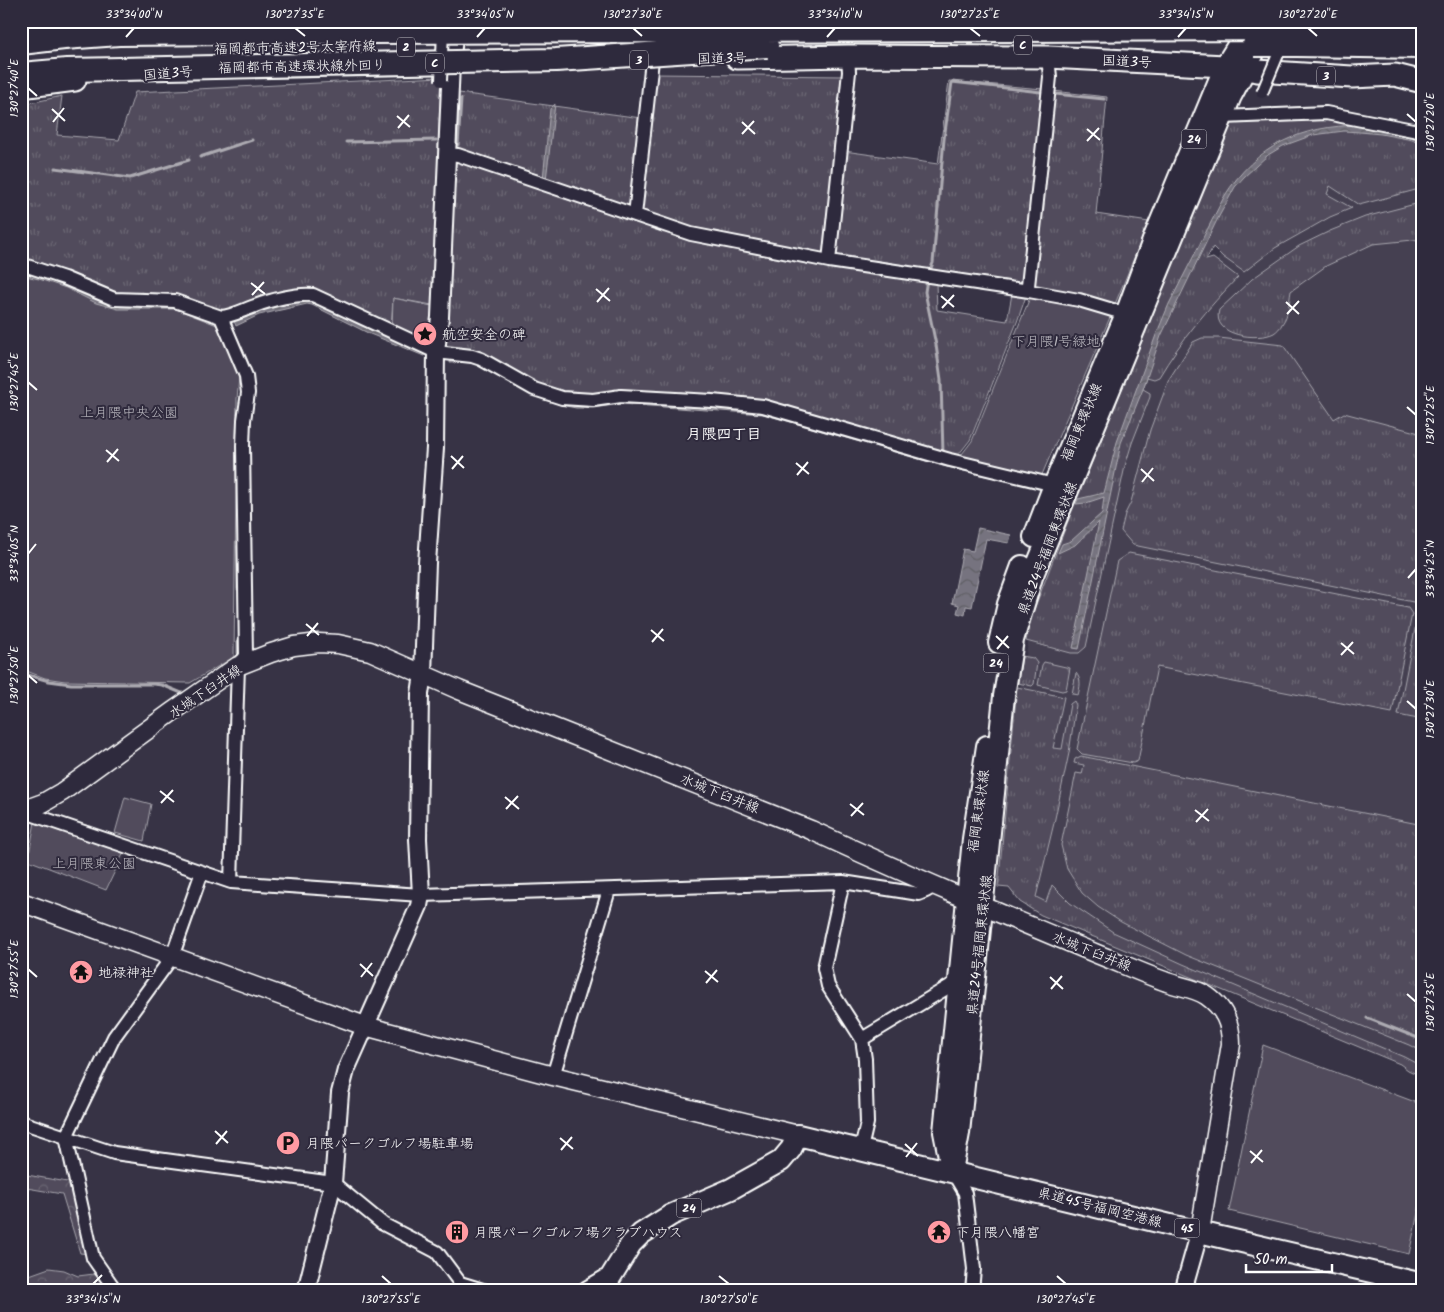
<svg xmlns="http://www.w3.org/2000/svg" width="1444" height="1312" viewBox="0 0 1444 1312" font-family="Kalam,'Klee One',sans-serif">
  <defs>
    <pattern id="grass-tufts" width="24" height="20" patternUnits="userSpaceOnUse" patternTransform="scale(1.25)"><rect width="24" height="20" fill="#514c5c"/><path d="M3 7l-1-3M5 7V3M7 7l1-3M15 17l-1-3M17 17v-4M19 17l1-3" fill="none" stroke="#6b6774"/></pattern>
    <pattern id="forest-crowns" width="20" height="18" patternUnits="userSpaceOnUse" patternTransform="scale(1.25)"><rect width="20" height="18" fill="#514c5c"/><path d="M2 6a3 3 0 1 1 6 0M12 15a3 3 0 1 1 6 0" fill="none" stroke="#6b6774"/></pattern>
    <pattern id="water-waves" width="16" height="10" patternUnits="userSpaceOnUse" patternTransform="scale(1.25)"><rect width="16" height="10" fill="#76737f"/><path d="M0 5q4-4 8 0t8 0" fill="none" stroke="#5f5e63"/></pattern>
  </defs>
  <rect width="100%" height="100%" fill="#373345"/>
  <filter id="ink" filterUnits="userSpaceOnUse"><feTurbulence type="fractalNoise" baseFrequency=".02" numOctaves="2"/><feDisplacementMap in="SourceGraphic" scale="10" xChannelSelector="R" yChannelSelector="G"/><feConvolveMatrix kernelMatrix="1 2 1 2 8 2 1 2 1" color-interpolation-filters="sRGB"/></filter>
  <g filter="url(#ink)">
    <path fill="#444051" d="M 1423,161 L 1423,1077 L 1408,1070 L 1400,1064 L 1118,948 L 1033,912 L 1020,902 L 1012,893 L 1004,864 L 1003,843 L 1018,697 L 1035,607 L 1168,278 L 1216,263 L 1248,202 Z"/>
    <path fill="url(#grass-tufts)" stroke="#a8a6ae" d="M 653,74 L 845,76 L 823,255 L 690,229 L 644,213 L 639,207 Z
      M 441,77 L 432,305 L 393,298 L 391,329 L 320,291 L 221,311 L 205,307 L 184,297 L 165,294 L 120,294 L 91,285 L 71,274 L 32,262 L 21,262 L 21,105 L 62,96 L 57,135 L 119,140 L 135,92 Z
      M 949,81 L 1043,89 L 1024,284 L 838,258 L 834,255 L 844,151 L 938,164 Z
      M 1053,91 L 1107,97 L 1096,214 L 1149,222 L 1115,304 L 1079,294 L 1037,288 L 1032,284 Z
      M 459,93 L 641,118 L 633,205 L 628,207 L 459,150 L 456,146 Z
      M 1336,118 L 1423,137 L 1423,188 L 1359,205 L 1330,186 L 1327,194 L 1352,208 L 1330,217 L 1275,248 L 1244,272 L 1223,257 L 1213,247 L 1206,260 L 1213,258 L 1238,277 C 1208,308 1181,340 1159,377 L 1154,379 L 1147,377 L 1143,389 L 1150,393 L 1150,397 L 1132,443 L 1125,466 L 1086,647 L 1079,653 L 1071,653 L 1026,641 L 1030,620 L 1070,516 L 1232,121 Z
      M 458,160 L 691,239 L 936,283 L 937,310 L 1007,321 L 1012,294 L 1026,296 L 1017,322 L 970,440 L 955,459 L 789,410 L 562,395 L 444,350 L 452,163 Z
      M 1423,202 L 1423,239 L 1373,244 L 1326,266 L 1291,291 C 1289,302 1289,315 1282,324 C 1281,327 1277,331 1274,333 C 1259,341 1211,337 1219,310 L 1252,279 L 1299,246 L 1330,231 L 1365,217 Z
      M 1202,338 L 1219,338 L 1283,345 L 1334,419 L 1344,413 L 1423,434 L 1423,604 L 1133,545 L 1121,531 L 1125,514 L 1131,502 L 1150,430 L 1169,379 L 1193,342 Z
      M 1129,553 L 1408,608 L 1412,614 L 1392,713 L 1157,667 L 1138,761 L 1133,763 L 1082,754 L 1077,749 L 1117,561 Z
      M 1423,612 L 1423,720 L 1398,715 L 1418,614 Z
      M 1022,656 L 1033,658 L 1037,663 L 1034,684 L 1032,686 L 1018,683 Z
      M 1044,662 L 1070,668 L 1066,690 L 1062,691 L 1038,685 L 1042,665 Z
      M 1076,673 C 1082,680 1080,687 1078,695 L 1072,694 Z
      M 1017,687 L 1064,697 L 1053,748 L 1062,749 L 1070,704 L 1074,701 L 1076,705 L 1069,753 L 1054,823 L 1036,897 L 1046,902 L 1052,885 L 1070,903 L 1113,932 L 1183,964 L 1404,1057 L 1423,1067 L 1423,1077 L 1408,1070 L 1400,1064 L 1041,915 L 1020,902 L 1009,888 L 998,887 Z
      M 1081,756 L 1423,825 L 1423,1052 L 1409,1045 L 1186,955 L 1121,922 L 1098,907 L 1082,893 L 1067,869 L 1061,845 L 1076,773 L 1082,774 L 1084,765 L 1074,763 L 1075,759 Z"/>
    <path fill="url(#forest-crowns)" stroke="#a8a6ae" d="M 21,1174 L 73,1183 L 89,1254 L 80,1253 L 62,1194 L 21,1187 Z
      M 49,1268 L 64,1270 L 78,1276 L 94,1274 L 114,1291 L 21,1291 L 21,1278 Z"/>
    <path fill="#514c5c" stroke="#a8a6ae" d="M 21,268 L 100,296 L 176,303 L 220,320 L 239,377 L 237,399 L 234,657 L 190,683 L 65,681 L 45,678 L 21,669 Z
      M 1031,295 L 1076,303 L 1111,315 L 1041,477 L 964,461 L 962,454 L 972,441 Z
      M 393,298 L 432,306 L 429,340 L 392,328 Z
      M 125,797 L 151,804 L 144,841 L 115,833 Z
      M 35,822 L 125,850 L 106,890 L 28,860 Z
      M 1263,1045 L 1423,1105 L 1423,1190 L 1409,1254 L 1229,1211 Z"/>
    <path fill="url(#water-waves)" stroke="#adabb2" d="M 555,104 L 546,180 L 543,179 L 550,109 Z
      M 1360,125 L 1423,137 L 1423,142 L 1381,134 L 1360,132 L 1344,131 L 1313,135 L 1283,146 L 1268,155 L 1244,177 L 1235,187 L 1216,222 L 1161,336 L 1143,389 L 1121,443 L 1079,649 L 1073,648 L 1099,522 L 1075,545 L 1058,553 L 1062,544 L 1071,541 L 1102,513 L 1104,497 L 1086,503 L 1076,504 L 1078,499 L 1104,493 L 1117,442 L 1156,335 L 1169,304 L 1224,197 C 1256,145 1301,126 1360,125 Z
      M 21,271 L 32,272 L 67,284 L 177,304 L 219,322 L 217,325 L 176,309 L 118,309 L 96,303 L 66,288 L 39,279 L 21,275 Z
      M 307,300 L 318,302 L 372,331 L 426,351 L 424,356 L 370,334 L 312,305 L 307,304 L 259,315 L 236,326 L 234,321 L 257,310 Z
      M 451,357 L 471,359 L 533,391 L 763,409 L 1034,484 L 1033,487 L 943,466 L 763,414 L 621,404 L 593,408 L 576,408 L 561,405 L 531,395 L 479,366 L 471,362 L 450,363 Z
      M 978,528 L 1011,535 L 1009,543 L 986,539 L 972,607 L 966,606 L 965,615 L 957,613 L 959,605 L 952,603 L 963,549 L 973,551 Z"/>
    <g fill="none" stroke-linecap="round" stroke-linejoin="round">
      <path stroke="#adabb2" stroke-width="3" d="M 1055,94 L 1104,99
        M 346,142 L 436,140
        M 458,145 L 461,99
        M 200,157 L 252,140
        M 55,168 L 130,178 L 189,160
        M 929,273 L 933,263 L 944,139 L 952,82 L 1041,92
        M 927,279 L 925,292 L 936,345 L 941,380 L 943,454
        M 233,329 L 249,366 L 253,389
        M 238,546 L 238,589
        M 238,653 L 238,639
        M 21,673 L 49,681 L 71,684 L 153,684 L 162,685 L 184,694
        M 1367,1018 L 1423,1040"/>
      <g stroke="#fff" stroke-width="16">
        <path id="minor" d="M 1223,117 L 1326,113 L 1423,132
          M 447,154 L 458,155 L 691,234 L 829,261 L 1029,291 L 1079,300 L 1126,314
          M 635,215 L 652,60
          M 829,261 L 849,72 L 848,56
          M 21,264 L 64,278 L 114,299 L 175,301 L 221,317 C 233,316 243,310 255,306 C 270,300 298,293 313,295 L 436,352 L 472,356 L 481,359 L 534,389 L 562,398 L 593,400 L 621,396 L 712,401 L 763,406 L 950,460 L 1054,485
          M 1029,291 L 1028,286 L 1050,77 L 1048,57
          M 221,317 L 246,376 L 248,393 L 244,420 L 243,446 L 246,656 L 238,666 L 231,882
          M 22,811 L 231,882 L 421,895 L 843,882 L 919,894 L 926,891 L 936,885
          M 843,882 L 824,968 L 828,986 L 862,1039 L 865,1059 L 867,1123 L 861,1149
          M 862,1039 L 950,986 L 959,983
          M 553,1076 L 609,890
          M 21,1122 L 114,1153 L 333,1183 L 383,1224 L 437,1252 L 460,1283 L 486,1291
          M 952,1171 L 965,1193 L 974,1269 L 972,1291
          M 116,1291 L 93,1258 L 66,1137 L 114,1037 L 172,957 L 202,872"/>
      </g>
      <g stroke="#fff" stroke-width="20">
        <path id="tertiary" d="M 306,1291 L 333,1183 L 340,1093 L 346,1070 L 419,906 L 421,895 L 418,839 L 420,694 L 423,674 L 427,563 L 435,448 L 436,352 L 440,317 L 451,64 L 456,21
          M 1183,1291 L 1200,1231"/>
      </g>
      <g stroke="#fff" stroke-width="21">
        <path id="secondary" d="M 21,811 L 43,803 L 62,792 L 172,712 L 238,666 L 271,653 L 294,646 L 319,643 L 338,644 L 370,651 L 459,690 L 811,830 C 905,874 1001,914 1097,954 C 1120,963 1144,974 1167,982 C 1180,987 1196,988 1207,996 C 1224,1008 1231,1023 1231,1044 L 1200,1231
          M 21,902 L 365,1026 L 553,1076 L 798,1135"/>
      </g>
      <g stroke="#fff" stroke-width="24">
        <path id="primary" d="M 1034,537 L 1054,485 L 1126,314 L 1155,235 L 1225,66 L 1253,21
          M 999,643 L 1008,604 L 1022,566
          M 950,1162 L 944,1132 L 973,839 L 987,746
          M 952,1171 L 959,1133 L 1004,696 L 1013,640 L 1032,577 L 1231,96 L 1265,32
          M 588,1291 L 610,1278 L 631,1244 L 641,1234 L 671,1215 L 731,1189 L 781,1161 L 791,1149 L 798,1135 L 1216,1236 L 1423,1284"/>
      </g>
      <g stroke="#fff" stroke-width="25">
        <path id="trunk" d="M 737,58 L 848,56 L 1048,57 L 1225,66 L 1257,71 L 1352,77 L 1395,75 L 1423,82
          M 21,87 L 75,80"/>
      </g>
      <g stroke="#fff" stroke-width="26">
        <path id="motorway" d="M 21,25 L 57,21
          M 1297,29 L 1423,30
          M 21,43 L 64,38
          M 1297,45 L 1423,47
          M 21,74 L 67,70 L 121,69"/>
      </g>
      <use href="#minor" stroke="#2f2a3d" stroke-width="12"/>
      <use href="#tertiary" stroke="#2f2a3d" stroke-width="16"/>
      <use href="#secondary" stroke="#2f2a3d" stroke-width="18"/>
      <use href="#primary" stroke="#2f2a3d" stroke-width="20"/>
      <use href="#trunk" stroke="#2f2a3d" stroke-width="21"/>
      <use href="#motorway" stroke="#2f2a3d" stroke-width="22"/>
      <g stroke="#fff" stroke-width="14" stroke-linecap="butt">
        <path id="pedestrian-bridge" d="M 441,81 L 443,30
          M 1262,93 L 1282,45"/>
      </g>
      <g stroke="#fff" stroke-width="26" stroke-linecap="butt">
        <path id="motorway-bridge" d="M 64,38 L 119,34 L 370,32 L 1297,29
          M 1254,45 L 1297,45
          M 121,69 L 556,60 L 767,46"/>
      </g>
      <use href="#pedestrian-bridge" stroke="#2f2a3d" stroke-width="10"/>
      <use href="#motorway-bridge" stroke="#2f2a3d" stroke-width="22"/>
    </g>
  </g>
  <path fill="none" stroke="#fff" stroke-width="2" d="M 295,28 L 305,36M 633,28 L 642,36M 970,28 L 980,36M 1308,28 L 1317,36M 126,37 L 134,28M 477,37 L 485,28M 827,37 L 835,28M 1178,37 L 1186,28M 28,88 L 37,96M 52,109 L 65,121M 1407,114 L 1416,122M 397,116 L 410,127M 53,122 L 64,108M 742,122 L 755,134M 398,128 L 409,115M 1087,129 L 1100,140M 742,134 L 754,121M 1087,141 L 1099,128M 251,283 L 265,294M 596,289 L 610,301M 252,295 L 264,282M 941,296 L 954,307M 597,302 L 609,288M 1286,302 L 1299,314M 942,308 L 954,295M 1287,314 L 1299,301M 28,382 L 37,390M 1407,407 L 1416,415M 106,450 L 119,461M 451,456 L 464,468M 107,462 L 118,449M 796,463 L 809,474M 452,469 L 463,456M 1141,469 L 1154,481M 797,475 L 808,462M 1142,482 L 1153,468M 28,554 L 36,544M 1408,578 L 1416,569M 306,624 L 319,635M 651,630 L 664,641M 307,636 L 318,623M 996,636 L 1009,648M 652,642 L 663,629M 1341,643 L 1354,654M 997,649 L 1008,636M 1341,655 L 1353,642M 28,675 L 37,683M 1407,701 L 1416,709M 160,791 L 174,802M 505,797 L 519,809M 161,803 L 173,790M 850,804 L 864,815M 506,809 L 518,796M 1195,810 L 1209,821M 851,816 L 863,803M 1196,822 L 1208,809M 360,964 L 373,976M 28,969 L 37,977M 705,971 L 718,982M 361,977 L 372,963M 1050,977 L 1063,989M 706,983 L 717,970M 1051,989 L 1062,976M 1407,994 L 1416,1002M 215,1131 L 228,1143M 560,1138 L 573,1149M 216,1144 L 227,1131M 905,1144 L 918,1156M 561,1150 L 572,1137M 1250,1151 L 1263,1162M 906,1157 L 917,1143M 1251,1163 L 1262,1150M 382,1276 L 391,1284M 719,1276 L 729,1284M 1057,1276 L 1066,1284M 93,1284 L 102,1275"/>
  <defs>
    <g id="sight-disc" transform="scale(1.25)"><circle r="9.5" fill="#ff9aa2" stroke="#2f2a3d"/><path d="M0-6L1.8-2.2L6-1.7L2.9 1.2L3.7 5.4L0 3.3L-3.7 5.4L-2.9 1.2L-6-1.7L-1.8-2.2Z" fill="#111"/></g>
    <g id="temple-disc" transform="scale(1.25)"><circle r="9.5" fill="#ff9aa2" stroke="#2f2a3d"/><path d="M0-6L5-2H3V0L6.5 2.5H4V6H1.5V3h-3V6H-4V2.5H-6.5L-3 0V-2H-5Z" fill="#111"/></g>
    <g id="parking-disc" transform="scale(1.25)"><circle r="9.5" fill="#ff9aa2" stroke="#2f2a3d"/><path d="M-3.5-5.5H1a3.5 3.5 0 0 1 0 7H-1V5.5H-3.5ZM-1-3.4V-.6H.8a1.4 1.4 0 0 0 0-2.8Z" fill="#111"/></g>
    <g id="building-disc" transform="scale(1.25)"><circle r="9.5" fill="#ff9aa2" stroke="#2f2a3d"/><path d="M-4-6H4V6H1V3H-1V6H-4ZM-2.5-4.3h1.7v1.8h-1.7ZM.8-4.3h1.7v1.8H.8ZM-2.5-1h1.7V.8h-1.7ZM.8-1h1.7V.8H.8Z" fill="#111"/></g>
  </defs>
  <g fill-rule="evenodd">
    <use href="#sight-disc" x="425" y="334"/>
    <use href="#temple-disc" x="81" y="972"/>
    <use href="#parking-disc" x="288" y="1143"/>
    <use href="#building-disc" x="457" y="1232"/>
    <use href="#temple-disc" x="939" y="1232"/>
  </g>
  <g text-anchor="middle" stroke-width="4" stroke-linejoin="round" paint-order="stroke">
    <g fill="#2f2a3d" stroke="#c1bfc5" stroke-width="1">
      <rect x="1014" y="35.5" width="18" height="19" rx="4"/>
      <rect x="397" y="37.5" width="18" height="19" rx="4"/>
      <rect x="630" y="50.5" width="18" height="19" rx="4"/>
      <rect x="426" y="53.5" width="18" height="19" rx="4"/>
      <rect x="1317" y="66.5" width="18" height="19" rx="4"/>
      <rect x="1181.5" y="129.5" width="25" height="19" rx="4"/>
      <rect x="983.5" y="653.5" width="25" height="19" rx="4"/>
      <rect x="676.5" y="1198.5" width="25" height="19" rx="4"/>
      <rect x="1174.5" y="1218.5" width="25" height="19" rx="4"/>
    </g>
    <g font-size="12" font-weight="bold" fill="#fff">
      <text x="1023" y="49">C</text>
      <text x="406" y="51">2</text>
      <text x="639" y="64">3</text>
      <text x="435" y="67">C</text>
      <text x="1326" y="80">3</text>
      <text x="1194" y="143">24</text>
      <text x="996" y="667">24</text>
      <text x="689" y="1212">24</text>
      <text x="1187" y="1232">45</text>
    </g>
    <g font-size="14" fill="#fff" stroke="#2f2a3d">
      <text transform="translate(295 47) rotate(-1)" y="5">福岡都市高速2号太宰府線</text>
      <text transform="translate(722 58) rotate(-1)" y="5">国道3号</text>
      <text transform="translate(1127 61) rotate(3)" y="5">国道3号</text>
      <text transform="translate(302 66) rotate(-1)" y="5">福岡都市高速環状線外回り</text>
      <text transform="translate(168 73) rotate(-5)" y="5">国道3号</text>
      <text transform="translate(1081 422) rotate(-67)" y="5">福岡東環状線</text>
      <text transform="translate(1047 548) rotate(-69)" y="5">県道24号福岡東環状線</text>
      <text transform="translate(205 691) rotate(-34)" y="5">水城下臼井線</text>
      <text transform="translate(720 793) rotate(22)" y="5">水城下臼井線</text>
      <text transform="translate(978 811) rotate(-82)" y="5">福岡東環状線</text>
      <text transform="translate(979 945) rotate(-84)" y="5">県道24号福岡東環状線</text>
      <text transform="translate(1092 951) rotate(22)" y="5">水城下臼井線</text>
      <text transform="translate(1100 1207) rotate(14)" y="5">県道45号福岡空港線</text>
    </g>
    <g font-size="14" fill="#fff" stroke="#2f2a3d" text-anchor="start">
      <text x="442" y="339">航空安全の碑</text>
      <text x="98" y="977">地禄神社</text>
      <text x="306" y="1148">月隈パークゴルフ場駐車場</text>
      <text x="474" y="1237">月隈パークゴルフ場クラブハウス</text>
      <text x="956" y="1237">下月隈八幡宮</text>
    </g>
    <g font-size="14" fill="#b9b7be" stroke="#2f2a3d">
      <text x="1056" y="346">下月隈1号緑地</text>
      <text x="129" y="417">上月隈中央公園</text>
      <text x="94" y="868">上月隈東公園</text>
    </g>
    <g font-size="15" font-weight="bold" fill="#fff" stroke="#2f2a3d">
      <text x="724" y="439">月隈四丁目</text>
    </g>
  </g>
  <rect width="1444" height="1312" fill="none" stroke="#2f2a3d" stroke-width="55"/>
  <path d="M1246 1264v8h86v-8" fill="none" stroke="#ffffff" stroke-width="2.5"/>
  <text x="1254" y="1264" font-size="15" fill="#ffffff" stroke="#2f2a3d" stroke-width="4" paint-order="stroke">50 m</text>
  <rect x="28" y="28" width="1388" height="1256" fill="none" stroke="#fff" stroke-width="2"/>
  <g font-size="12" text-anchor="middle" fill="#fff">
    <text x="134" y="18">33°34'00"N</text>
    <text x="295" y="18">130°27'35"E</text>
    <text x="485" y="18">33°34'05"N</text>
    <text x="633" y="18">130°27'30"E</text>
    <text x="835" y="18">33°34'10"N</text>
    <text x="970" y="18">130°27'25"E</text>
    <text x="1186" y="18">33°34'15"N</text>
    <text x="1308" y="18">130°27'20"E</text>
    <text transform="translate(14 88) rotate(-90)" y="4">130°27'40"E</text>
    <text transform="translate(1430 122) rotate(-90)" y="4">130°27'20"E</text>
    <text transform="translate(14 382) rotate(-90)" y="4">130°27'45"E</text>
    <text transform="translate(1430 415) rotate(-90)" y="4">130°27'25"E</text>
    <text transform="translate(14 554) rotate(-90)" y="4">33°34'05"N</text>
    <text transform="translate(1430 569) rotate(-90)" y="4">33°34'25"N</text>
    <text transform="translate(14 675) rotate(-90)" y="4">130°27'50"E</text>
    <text transform="translate(1430 709) rotate(-90)" y="4">130°27'30"E</text>
    <text transform="translate(14 969) rotate(-90)" y="4">130°27'55"E</text>
    <text transform="translate(1430 1002) rotate(-90)" y="4">130°27'35"E</text>
    <text x="93" y="1303">33°34'15"N</text>
    <text x="391" y="1303">130°27'55"E</text>
    <text x="729" y="1303">130°27'50"E</text>
    <text x="1066" y="1303">130°27'45"E</text>
  </g>
</svg>
